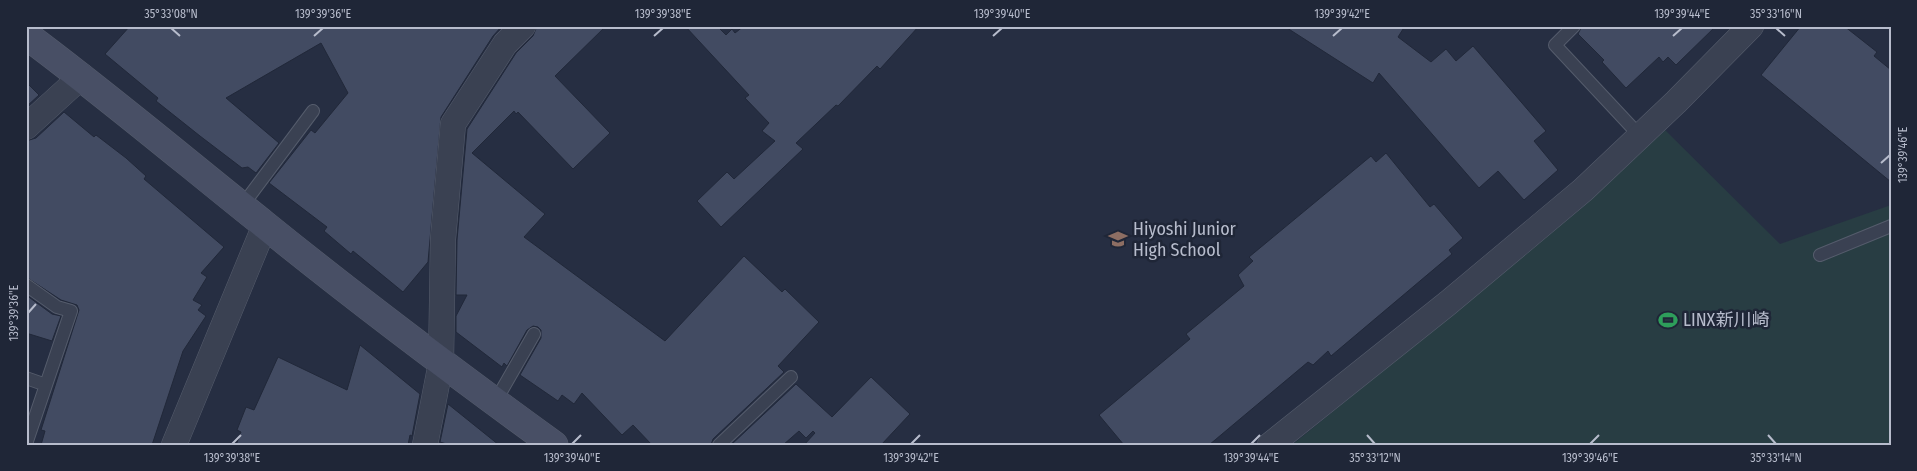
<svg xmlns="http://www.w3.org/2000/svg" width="1917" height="471" viewBox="0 0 1917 471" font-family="'Fira Sans Condensed','Noto Sans JP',sans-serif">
  <rect width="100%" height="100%" fill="#262e42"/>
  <path fill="#283d43" d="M 1665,130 L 1780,244 L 1891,205 L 1891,445 L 1292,445 L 1584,206 Z"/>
  <path fill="#424b62" stroke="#212839" d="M 130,26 L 502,26 L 493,36 L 441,117 L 428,262 L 403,292 L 353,251 L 351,254 L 324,231 L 327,227 L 269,183 L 311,130 L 315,133 L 348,93 L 321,43 L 226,98 L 279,143 L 256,173 L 248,167 L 242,168 L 200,136 L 156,101 L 158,98 L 105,54 Z
    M 537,26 L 606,26 L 555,76 L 610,133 L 573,169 L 518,112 L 516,114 L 514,111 L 472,153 L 545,214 L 524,237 L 665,341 L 744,256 L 782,292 L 785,289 L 819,322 L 778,366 L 784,372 L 713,439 L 711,445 L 652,445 L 633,425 L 622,435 L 582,393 L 574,404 L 562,395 L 558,401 L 520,375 L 541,338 L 541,330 L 538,327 L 533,326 L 527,330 L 507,366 L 504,363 L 502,367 L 456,332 L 456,316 L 467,295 L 456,295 L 457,240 L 467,129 L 516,53 L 533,36 Z
    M 685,26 L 717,26 L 726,35 L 732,29 L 735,33 L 744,26 L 919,26 L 880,69 L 877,66 L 838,106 L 836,105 L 796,143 L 803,149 L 721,227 L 697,201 L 727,172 L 734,179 L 775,141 L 762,131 L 769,123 L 745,98 L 749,95 Z
    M 1284,26 L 1405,26 L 1398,37 L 1431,62 L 1446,49 L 1456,61 L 1473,46 L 1546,131 L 1534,141 L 1558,170 L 1524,200 L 1498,171 L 1479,188 L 1379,73 L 1373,83 Z
    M 1582,26 L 1716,26 L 1676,65 L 1668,57 L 1663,62 L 1659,57 L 1626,88 L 1602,62 L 1604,60 L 1578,34 Z
    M 1801,26 L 1844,26 L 1877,52 L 1874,56 L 1891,70 L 1891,182 L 1761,75 Z
    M 26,82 L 39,95 L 26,107 Z
    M 64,112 L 94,137 L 96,135 L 126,158 L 146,176 L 144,179 L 224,247 L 201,273 L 207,277 L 193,300 L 202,305 L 198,310 L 206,316 L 183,351 L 152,445 L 41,445 L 45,431 L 41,430 L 79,310 L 77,305 L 61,300 L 26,277 L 26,141 L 36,138 Z
    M 1386,153 L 1430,207 L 1434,204 L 1463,238 L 1449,250 L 1452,254 L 1331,356 L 1328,351 L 1313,365 L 1308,362 L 1209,445 L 1124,445 L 1099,415 L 1190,339 L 1186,334 L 1244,286 L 1238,275 L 1253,261 L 1249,257 L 1371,156 L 1376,162 Z
    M 26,295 L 52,314 L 61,316 L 52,341 L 26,333 Z
    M 360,345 L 420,394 L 412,436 L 410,435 L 408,445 L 236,445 L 241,432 L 237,430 L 246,407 L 254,410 L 278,357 L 347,390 Z
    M 871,377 L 910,414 L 881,445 L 804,445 L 815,433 L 813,431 L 806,438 L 799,431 L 783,445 L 731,445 L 796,384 L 832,417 Z
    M 448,404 L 499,445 L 450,445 L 440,442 Z"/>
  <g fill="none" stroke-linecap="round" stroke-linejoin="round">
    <g stroke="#555c6c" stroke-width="14">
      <path id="lane" d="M 1574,26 L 1555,45 L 1640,136
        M 242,206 L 313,111
        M 1820,255 L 1891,226
        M 26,285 L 57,307 L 71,311 L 26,444
        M 26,378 L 46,385
        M 495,402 L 534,334
        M 719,445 L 791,377"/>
    </g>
    <g stroke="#555c6c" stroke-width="26">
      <path id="street" d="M 26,127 L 82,76
        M 174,445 L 265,225
        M 425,445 L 441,363 L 443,239 L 453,124 L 505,44 L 523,26
        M 1270,445 L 1448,303 L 1583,190 L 1676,102 L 1751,26"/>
    </g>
    <g stroke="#555c6c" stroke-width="29">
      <path id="secondary" d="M 26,35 C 108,96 186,162 265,225 C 359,301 456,374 554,445"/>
    </g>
    <use href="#lane" stroke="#3a4152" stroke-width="12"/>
    <use href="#street" stroke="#3a4152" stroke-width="25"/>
    <use href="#secondary" stroke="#484f65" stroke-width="28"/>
  </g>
  <path fill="none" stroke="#b7bccc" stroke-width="2" d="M 171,28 L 180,36M 1776,28 L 1785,36M 314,36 L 323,28M 654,36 L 663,28M 993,36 L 1002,28M 1333,36 L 1342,28M 1673,36 L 1682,28M 1881,163 L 1890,155M 28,313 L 36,304M 1367,435 L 1375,444M 1768,435 L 1776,444M 232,444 L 241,435M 572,444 L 581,435M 911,444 L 920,435M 1251,444 L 1260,435M 1590,444 L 1599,435"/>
  <defs>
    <g id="school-bare" transform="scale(1.5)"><path d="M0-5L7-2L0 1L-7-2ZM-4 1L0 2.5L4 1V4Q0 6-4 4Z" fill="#8d6e63" stroke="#1f2637" stroke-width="2.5" paint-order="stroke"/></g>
    <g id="stadium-bare" transform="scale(1.5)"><path d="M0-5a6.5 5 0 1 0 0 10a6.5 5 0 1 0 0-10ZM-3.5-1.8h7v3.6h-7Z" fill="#2e9e5b" stroke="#1f2637" stroke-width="2.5" paint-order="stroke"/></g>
  </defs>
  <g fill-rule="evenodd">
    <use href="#school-bare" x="1118" y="239"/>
    <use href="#stadium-bare" x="1668" y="320"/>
  </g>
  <g text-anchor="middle" stroke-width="5" stroke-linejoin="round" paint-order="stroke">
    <g font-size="18" fill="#b7bccc" stroke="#1f2637" text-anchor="start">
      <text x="1133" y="235">Hiyoshi Junior<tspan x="1133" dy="21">High School</tspan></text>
      <text x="1683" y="326">LINX新川崎</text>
    </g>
  </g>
  <rect width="1917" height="471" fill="none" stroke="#1f2637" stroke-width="55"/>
  <rect x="28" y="28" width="1862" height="416" fill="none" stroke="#b7bccc" stroke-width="2"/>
  <g font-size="12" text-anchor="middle" fill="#b7bccc">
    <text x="171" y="18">35°33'08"N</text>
    <text x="323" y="18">139°39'36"E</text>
    <text x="663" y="18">139°39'38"E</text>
    <text x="1002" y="18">139°39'40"E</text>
    <text x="1342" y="18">139°39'42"E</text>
    <text x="1682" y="18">139°39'44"E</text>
    <text x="1776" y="18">35°33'16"N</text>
    <text transform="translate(1903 155) rotate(-90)" y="4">139°39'46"E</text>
    <text transform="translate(14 313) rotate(-90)" y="4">139°39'36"E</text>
    <text x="232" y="462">139°39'38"E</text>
    <text x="572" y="462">139°39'40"E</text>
    <text x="911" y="462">139°39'42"E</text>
    <text x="1251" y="462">139°39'44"E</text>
    <text x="1375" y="462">35°33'12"N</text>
    <text x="1590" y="462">139°39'46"E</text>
    <text x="1776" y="462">35°33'14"N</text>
  </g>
</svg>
